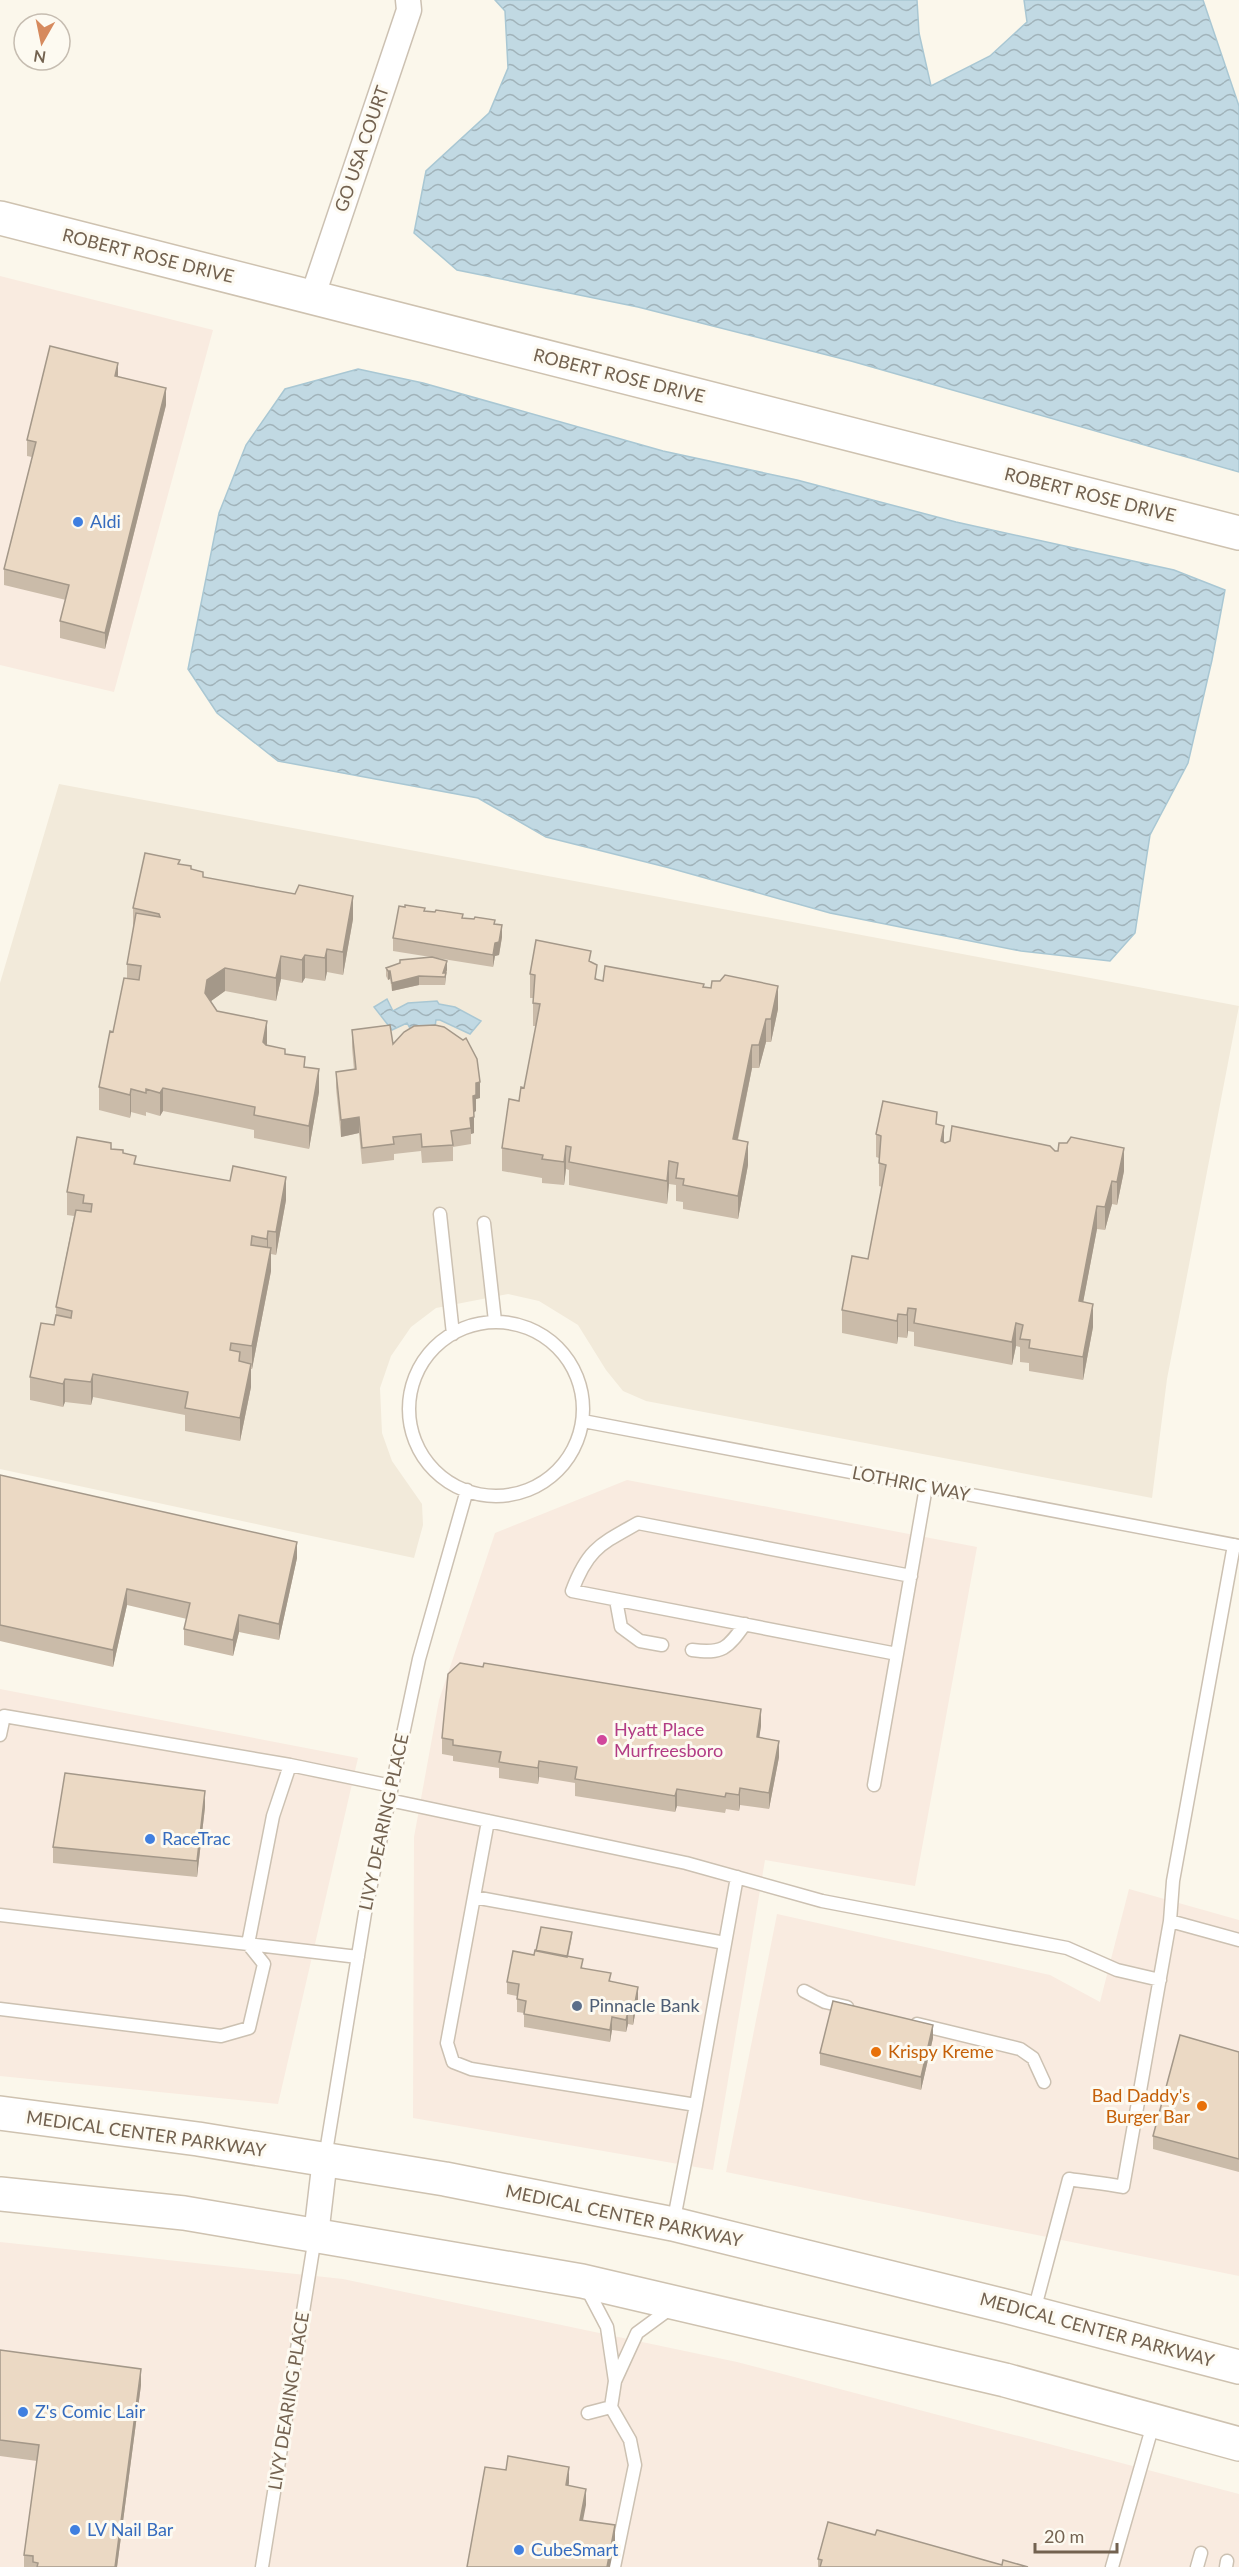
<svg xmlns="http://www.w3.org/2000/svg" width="1239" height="2567" viewBox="0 0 1239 2567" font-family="Lato,sans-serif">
  <defs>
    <pattern id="water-waves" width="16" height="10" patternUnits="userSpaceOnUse" patternTransform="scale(1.5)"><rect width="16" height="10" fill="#c1d9e3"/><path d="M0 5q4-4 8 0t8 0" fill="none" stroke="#a1b3ba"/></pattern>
  </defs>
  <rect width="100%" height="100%" fill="#fbf7eb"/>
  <path fill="#f2eada" d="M 59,784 L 1239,1006 L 1167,1379 L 1152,1498 L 646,1401 L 623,1391 L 606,1370 L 578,1325 L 539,1301 L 508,1294 L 436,1308 L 411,1327 L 391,1356 L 380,1388 L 382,1433 L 392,1461 L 422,1504 L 423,1525 L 414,1558 L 0,1469 L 0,983 Z"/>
  <path fill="#f9ebe0" d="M 0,276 L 213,330 L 114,692 L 0,665 Z
    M 627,1480 L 977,1547 L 915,1886 L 765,1860 L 713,2170 L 413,2118 L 414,1837 L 439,1700 L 495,1533 Z
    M 0,1689 L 358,1758 L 278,2104 L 0,2076 Z
    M 1129,1889 L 1239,1920 L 1239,2276 L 726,2172 L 777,1914 L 1050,1975 L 1100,2002 Z
    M 0,2242 L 343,2279 L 737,2362 L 1239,2494 L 1239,2567 L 0,2567 Z"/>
  <path fill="url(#water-waves)" stroke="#a9c7d3" stroke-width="1.5" d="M 495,0 L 917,0 L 919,33 L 931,86 L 990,56 L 1027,22 L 1024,0 L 1203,0 L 1239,106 L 1239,472 L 851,361 L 638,307 L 457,270 L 414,233 L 426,171 L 489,113 L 508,68 L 505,11 Z
    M 358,369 L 423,383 L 663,451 L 797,480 L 956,522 L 1174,570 L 1225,590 L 1212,660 L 1188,763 L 1150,835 L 1135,933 L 1110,961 L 1021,951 L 830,913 L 666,867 L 546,837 L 478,798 L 278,761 L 217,713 L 188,669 L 219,513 L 246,445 L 285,389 Z
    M 387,999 L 393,1011 L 408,1003 L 437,1001 L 439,1004 L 455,1007 L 481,1021 L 470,1034 L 440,1020 L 436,1020 L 435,1027 L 411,1030 L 407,1023 L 392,1030 L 374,1007 Z"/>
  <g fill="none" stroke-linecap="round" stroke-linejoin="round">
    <g stroke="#ccc1b2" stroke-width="15">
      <path id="lane" d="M 440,1214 L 453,1334
        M 484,1223 L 495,1321
        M409 1409a87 87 0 1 1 174 0a87 87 0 1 1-174 0Z
        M 583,1421 L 1239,1546
        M 911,1576 L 638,1523 C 601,1544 588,1548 572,1591 L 897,1654 L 926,1487
        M 616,1600 L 621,1627 L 640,1641 L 662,1645
        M 692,1650 C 723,1654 727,1649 745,1624
        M 0,1735 L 4,1716 L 290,1765 L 392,1786
        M 874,1785 L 897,1654
        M 389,1800 L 686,1863 L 822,1901 L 1067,1948 L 1117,1970 L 1160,1980
        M 488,1821 L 447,2043 L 453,2062 L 471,2069 L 696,2105 L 673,2224
        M 474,1897 L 725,1943
        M 0,1915 L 358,1957
        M 1170,1921 L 1239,1940
        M 804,1991 L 825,2002 L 847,2007
        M 0,2009 L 221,2036 L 249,2028 L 264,1964 L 248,1944 L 273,1816 L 290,1765
        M 917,2024 L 1020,2049 L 1033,2058 L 1044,2082
        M 696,2105 L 737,1877
        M 325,2158 L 365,1913 L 419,1659 L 467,1490
        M 586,2287 L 607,2327 L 615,2381
        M 1034,2311 L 1069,2179 C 1087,2182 1104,2183 1123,2187 L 1170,1921 L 1173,1881 L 1234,1545
        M 611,2407 L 630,2440 L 635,2465 L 614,2567
        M 588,2413 L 611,2407 L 615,2381 L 637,2333 L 671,2308
        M 262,2567 L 315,2237
        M 1112,2567 L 1154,2421
        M 1197,2567 L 1201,2553
        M 1226,2567 L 1227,2561"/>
    </g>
    <g stroke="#ccc1b2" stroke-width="27">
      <path id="street" d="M 312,298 L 409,10 L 408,0
        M 316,2235 L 325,2159"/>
    </g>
    <g stroke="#cec2b0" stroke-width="36">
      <path id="secondary" d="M 0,218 L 1239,533
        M 0,2113 L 198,2139 L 445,2179 L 673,2224 L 1009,2307 L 1239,2367
        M 0,2194 L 184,2213 L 582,2281 L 1005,2380 L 1239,2444"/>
    </g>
    <use href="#lane" stroke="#fff" stroke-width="12"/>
    <use href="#street" stroke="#fff" stroke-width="24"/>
    <use href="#secondary" stroke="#fff" stroke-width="33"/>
  </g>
  <path fill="#cabba9" d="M 118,376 L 166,405 L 105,649 L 60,638 L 60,621 L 66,600 L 4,585 L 4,569 L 32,457 L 27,456 L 27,440 Z
    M 180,865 L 191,869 L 203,877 L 353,919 L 343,975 L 327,972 L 325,981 L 305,978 L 302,983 L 281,979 L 276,1001 L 225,991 L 211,1001 L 217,1011 L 267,1045 L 285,1054 L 305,1067 L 319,1092 L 309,1149 L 254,1138 L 254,1130 L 163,1111 L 160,1116 L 146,1112 L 146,1116 L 131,1112 L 130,1118 L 99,1110 L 99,1087 L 127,978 L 127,964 L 133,930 L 133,908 Z
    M 425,911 L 495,924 L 502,937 L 499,955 L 495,956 L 493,967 L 393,951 L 393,938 Z
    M 591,962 L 597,980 L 603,981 L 704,987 L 778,1009 L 771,1042 L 766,1042 L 759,1068 L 752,1068 L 738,1140 L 748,1165 L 738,1219 L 683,1209 L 683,1202 L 676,1201 L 676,1185 L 669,1184 L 667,1204 L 569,1185 L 569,1170 L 566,1169 L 564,1185 L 542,1183 L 542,1178 L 502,1171 L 502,1148 L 524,1088 L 536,1026 L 533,1026 L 533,998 L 530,998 L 530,974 Z
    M 386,968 L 447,970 L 446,973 L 445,985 L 419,985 L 392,991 L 390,979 L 388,980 L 386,976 Z
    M 352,1030 L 393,1044 L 480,1098 L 476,1099 L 476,1111 L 474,1112 L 474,1133 L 471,1134 L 471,1144 L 453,1147 L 453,1161 L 422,1163 L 421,1151 L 394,1154 L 394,1160 L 362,1164 L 359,1133 L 341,1137 L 336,1088 L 336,1072 L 354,1070 L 352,1047 Z
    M 937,1124 L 944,1143 L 1055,1151 L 1124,1171 L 1117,1205 L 1112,1204 L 1105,1230 L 1097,1229 L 1083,1302 L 1093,1327 L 1083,1380 L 1029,1371 L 1029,1363 L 1020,1362 L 1020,1347 L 1016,1346 L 1012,1365 L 914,1346 L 914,1332 L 908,1331 L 907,1338 L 898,1337 L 897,1344 L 842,1333 L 842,1310 L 868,1259 L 882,1187 L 879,1186 L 879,1158 L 876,1157 L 876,1134 Z
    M 111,1149 L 123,1153 L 136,1164 L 286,1200 L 276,1255 L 271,1254 L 271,1271 L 252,1369 L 251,1369 L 251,1387 L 240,1441 L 185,1431 L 185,1415 L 93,1397 L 91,1405 L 65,1402 L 63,1407 L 30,1400 L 30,1377 L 54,1325 L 56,1315 L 56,1307 L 74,1216 L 67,1215 L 67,1192 Z
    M 0,1475 L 297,1558 L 279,1640 L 239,1632 L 233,1656 L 184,1645 L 184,1629 L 187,1619 L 127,1605 L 113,1667 L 0,1641 Z
    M 761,1726 L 759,1737 L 779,1757 L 769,1809 L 740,1805 L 739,1811 L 726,1809 L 725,1813 L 677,1806 L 675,1812 L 575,1796 L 575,1783 L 539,1777 L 538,1784 L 499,1778 L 499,1768 L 453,1761 L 453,1756 L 442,1754 L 442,1738 Z
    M 205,1807 L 197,1877 L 53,1863 L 53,1847 Z
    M 572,1937 L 568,1957 L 583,1968 L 611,1981 L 638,1999 L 633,2025 L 628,2024 L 626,2032 L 612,2030 L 610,2042 L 524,2027 L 524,2013 L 517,2012 L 517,1996 L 507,1994 L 507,1982 L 534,1955 Z
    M 933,2038 L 921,2090 L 820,2065 L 820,2053 Z
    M 1239,2052 L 1239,2172 L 1153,2149 L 1153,2136 Z
    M 0,2350 L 141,2385 L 117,2567 L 24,2567 L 24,2555 L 37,2461 L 0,2456 Z
    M 875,2535 L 1002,2565 L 1028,2567 L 818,2567 L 818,2559 Z"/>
  <path fill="#a49889" d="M 118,363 L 118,380 L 115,376 Z
    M 166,388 L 166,405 L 105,649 L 105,633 Z
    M 353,896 L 353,919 L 343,975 L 343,952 Z
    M 502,925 L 502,937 L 499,955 L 495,956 L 493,967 L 493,955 L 495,943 Z
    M 327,949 L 327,972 L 325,981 L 325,958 Z
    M 305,955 L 305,978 L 302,983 L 302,960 Z
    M 281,956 L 281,979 L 276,1001 L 276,978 Z
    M 447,961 L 447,970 L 446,973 L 445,985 L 445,977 L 443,973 Z
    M 225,968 L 225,991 L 207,1004 L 205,993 L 207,980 Z
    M 388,971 L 390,971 L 390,979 L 388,980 Z
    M 419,976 L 419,985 L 392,991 L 392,983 Z
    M 778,986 L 778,1009 L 771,1042 L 771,1019 Z
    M 766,1019 L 766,1042 L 759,1068 L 759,1045 Z
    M 267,1021 L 267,1044 L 263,1065 L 263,1042 Z
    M 752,1045 L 752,1068 L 733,1162 L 733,1139 Z
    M 319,1069 L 319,1092 L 309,1149 L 309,1126 Z
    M 480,1082 L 480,1098 L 476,1099 L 476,1111 L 473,1113 L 473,1096 L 476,1083 Z
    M 163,1088 L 163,1111 L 160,1116 L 160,1093 Z
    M 131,1089 L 131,1112 L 130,1118 L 130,1095 Z
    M 359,1117 L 359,1133 L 341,1137 L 341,1120 Z
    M 474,1117 L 474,1133 L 471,1134 L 470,1118 Z
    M 944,1126 L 944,1149 L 941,1141 Z
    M 748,1142 L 748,1165 L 738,1219 L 738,1196 Z
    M 566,1146 L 566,1169 L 564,1185 L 564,1162 Z
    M 1124,1148 L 1124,1171 L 1117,1205 L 1117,1182 Z
    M 669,1161 L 669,1184 L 667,1204 L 667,1181 Z
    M 286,1177 L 286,1200 L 276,1255 L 276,1232 Z
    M 1112,1181 L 1112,1204 L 1105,1230 L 1105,1207 Z
    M 1097,1206 L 1097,1229 L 1079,1324 L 1079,1301 Z
    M 268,1231 L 268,1254 L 267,1262 L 267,1239 Z
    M 271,1248 L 271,1271 L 252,1369 L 252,1346 Z
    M 1093,1304 L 1093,1327 L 1083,1380 L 1083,1357 Z
    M 908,1308 L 908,1331 L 907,1338 L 907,1315 Z
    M 898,1314 L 898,1337 L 897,1344 L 897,1321 Z
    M 1016,1323 L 1016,1346 L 1012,1365 L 1012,1342 Z
    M 251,1364 L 251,1387 L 240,1441 L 240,1418 Z
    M 93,1374 L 93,1397 L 91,1405 L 91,1382 Z
    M 65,1379 L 65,1402 L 63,1407 L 63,1384 Z
    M 297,1542 L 297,1558 L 279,1640 L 279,1624 Z
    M 127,1589 L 127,1605 L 113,1667 L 113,1650 Z
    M 239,1615 L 239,1632 L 233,1656 L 233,1640 Z
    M 761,1709 L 761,1726 L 757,1753 L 757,1737 Z
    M 779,1741 L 779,1757 L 769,1809 L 769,1793 Z
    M 539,1761 L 539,1777 L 538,1784 L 538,1768 Z
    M 740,1788 L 740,1805 L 739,1811 L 739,1795 Z
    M 677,1789 L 677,1806 L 675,1812 L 675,1796 Z
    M 205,1791 L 205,1807 L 197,1877 L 197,1861 Z
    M 638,1987 L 638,1999 L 633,2025 L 633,2013 Z
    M 628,2012 L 628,2024 L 626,2032 L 626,2020 Z
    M 612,2017 L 612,2030 L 610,2042 L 610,2030 Z
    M 933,2025 L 933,2038 L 921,2090 L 921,2077 Z
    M 141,2369 L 141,2385 L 117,2567 L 115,2567 Z
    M 569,2467 L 569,2483 L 566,2501 L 566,2485 Z
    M 586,2489 L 586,2505 L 580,2536 L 580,2520 Z
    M 615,2525 L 615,2542 L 610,2567 L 607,2567 Z"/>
  <path fill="#ebd9c4" stroke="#a49889" stroke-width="1.5" d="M 50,346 L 118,363 L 115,376 L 166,388 L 105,633 L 60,621 L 69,585 L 4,569 L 36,442 L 27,440 Z
    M 145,853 L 180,860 L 178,864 L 191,866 L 191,869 L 203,872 L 203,877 L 295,894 L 299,885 L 353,896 L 343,952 L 327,949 L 325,958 L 305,955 L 302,960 L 281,956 L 276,978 L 225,968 L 207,980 L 205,993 L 217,1011 L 267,1021 L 263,1042 L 266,1045 L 285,1049 L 285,1054 L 305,1057 L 304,1067 L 319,1069 L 309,1126 L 254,1115 L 255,1107 L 163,1088 L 160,1093 L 146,1089 L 146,1093 L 131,1089 L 130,1095 L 99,1087 L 110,1031 L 113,1032 L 124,978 L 139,980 L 141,966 L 127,964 L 136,913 L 160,917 L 159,914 L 133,908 Z
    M 405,905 L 425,908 L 424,911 L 435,912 L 436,910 L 463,914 L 462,918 L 474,919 L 475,917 L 495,920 L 494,924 L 502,925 L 499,942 L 495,943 L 493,955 L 393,938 L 399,906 L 405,907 Z
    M 536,940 L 591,951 L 589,961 L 597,965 L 595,979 L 603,981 L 605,966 L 704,984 L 703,987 L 711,988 L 712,981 L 720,981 L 725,975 L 778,986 L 771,1019 L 766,1019 L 759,1045 L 752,1045 L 733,1139 L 748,1142 L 738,1196 L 683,1185 L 684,1179 L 676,1178 L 678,1163 L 669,1161 L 667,1181 L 569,1162 L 571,1147 L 566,1146 L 564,1162 L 542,1159 L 543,1155 L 502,1148 L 509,1099 L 519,1101 L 521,1087 L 524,1088 L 540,1004 L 533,1003 L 535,975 L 530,974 Z
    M 432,957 L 447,961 L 443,973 L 446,973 L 445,977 L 419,976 L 392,983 L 390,971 L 388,971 L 386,968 L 400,963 L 400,960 Z
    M 390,1025 L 393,1044 L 404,1032 L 414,1026 L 435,1025 L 444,1027 L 463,1040 L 466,1038 L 477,1059 L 480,1082 L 476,1083 L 476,1095 L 473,1096 L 474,1117 L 470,1118 L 471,1128 L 451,1131 L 453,1145 L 422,1147 L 421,1134 L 393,1137 L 394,1144 L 362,1148 L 359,1117 L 341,1120 L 336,1072 L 356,1069 L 352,1030 Z
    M 883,1101 L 937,1112 L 936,1124 L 944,1126 L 941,1141 L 945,1143 L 950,1141 L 952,1126 L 1050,1146 L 1055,1151 L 1058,1151 L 1059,1143 L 1067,1143 L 1071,1137 L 1124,1148 L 1117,1182 L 1112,1181 L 1105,1207 L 1097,1206 L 1079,1301 L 1093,1304 L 1083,1357 L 1029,1348 L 1030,1340 L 1020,1339 L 1023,1325 L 1016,1323 L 1012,1342 L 914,1323 L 916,1309 L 908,1308 L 907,1315 L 898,1314 L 897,1321 L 842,1310 L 852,1256 L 868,1259 L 886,1165 L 879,1163 L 881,1136 L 876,1134 Z
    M 77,1137 L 111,1143 L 111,1149 L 123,1150 L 123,1153 L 136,1156 L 134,1164 L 230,1181 L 233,1166 L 286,1177 L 276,1232 L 268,1231 L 267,1239 L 252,1236 L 251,1245 L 271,1248 L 252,1346 L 231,1343 L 230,1350 L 240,1352 L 239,1361 L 251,1364 L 240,1418 L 185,1408 L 188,1392 L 93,1374 L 91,1382 L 65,1379 L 63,1384 L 30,1377 L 41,1323 L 54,1325 L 56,1315 L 71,1318 L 72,1311 L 56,1307 L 76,1210 L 91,1212 L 92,1204 L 83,1203 L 84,1195 L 67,1192 Z
    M 0,1475 L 297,1542 L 279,1624 L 239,1615 L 233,1640 L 184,1629 L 190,1603 L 127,1589 L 113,1650 L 0,1625 Z
    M 460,1663 L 483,1667 L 484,1663 L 761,1709 L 757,1737 L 779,1741 L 769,1793 L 740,1788 L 739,1795 L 726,1793 L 725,1797 L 677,1789 L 675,1796 L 575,1779 L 577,1767 L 539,1761 L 538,1768 L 499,1762 L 501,1752 L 453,1745 L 453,1740 L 442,1738 L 448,1674 Z
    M 65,1773 L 205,1791 L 197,1861 L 53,1847 Z
    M 541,1927 L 572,1932 L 567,1957 L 536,1951 Z
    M 535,1950 L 583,1959 L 581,1968 L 611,1973 L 609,1981 L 638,1987 L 633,2013 L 628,2012 L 626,2020 L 612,2017 L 610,2030 L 524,2014 L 526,2001 L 517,1999 L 519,1984 L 507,1982 L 513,1951 L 534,1955 Z
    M 833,2001 L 933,2025 L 921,2077 L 820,2053 Z
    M 1180,2035 L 1239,2052 L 1239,2159 L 1153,2136 Z
    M 0,2350 L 141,2369 L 115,2567 L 37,2567 L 38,2563 L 33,2562 L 33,2556 L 24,2555 L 39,2445 L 0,2440 Z
    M 508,2456 L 569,2467 L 566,2485 L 586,2489 L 580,2520 L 615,2525 L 607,2567 L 467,2567 L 485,2467 L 506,2470 Z
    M 828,2522 L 875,2535 L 877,2530 L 1002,2565 L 1003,2560 L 1028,2567 L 820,2567 L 822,2560 L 818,2559 Z"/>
  <g fill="#3f7fe0" stroke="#fdfaf1" stroke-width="2">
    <circle cx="78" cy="522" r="6"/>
    <circle cx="150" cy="1839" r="6"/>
    <circle cx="23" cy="2412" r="6"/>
    <circle cx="75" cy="2530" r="6"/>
    <circle cx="519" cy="2550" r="6"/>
  </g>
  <circle fill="#d1479c" stroke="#fdfaf1" stroke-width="2" cx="602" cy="1740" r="6"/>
  <circle fill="#5c6f8a" stroke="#fdfaf1" stroke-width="2" cx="577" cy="2006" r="6"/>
  <g fill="#e8710a" stroke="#fdfaf1" stroke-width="2">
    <circle cx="876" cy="2052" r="6"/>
    <circle cx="1202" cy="2106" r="6"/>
  </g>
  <g text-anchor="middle" stroke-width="6" stroke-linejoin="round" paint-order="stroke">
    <g font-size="18" fill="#736250" stroke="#fdfaf1">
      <text transform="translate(362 149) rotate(-71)" y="6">GO USA COURT</text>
      <text transform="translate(148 256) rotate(14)" y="6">ROBERT ROSE DRIVE</text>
      <text transform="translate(619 376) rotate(14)" y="6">ROBERT ROSE DRIVE</text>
      <text transform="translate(1090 495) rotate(14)" y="6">ROBERT ROSE DRIVE</text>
      <text transform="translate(911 1484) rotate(11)" y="6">LOTHRIC WAY</text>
      <text transform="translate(384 1822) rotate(-78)" y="6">LIVY DEARING PLACE</text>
      <text transform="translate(146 2134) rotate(8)" y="6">MEDICAL CENTER PARKWAY</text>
      <text transform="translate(624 2216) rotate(12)" y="6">MEDICAL CENTER PARKWAY</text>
      <text transform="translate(1097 2330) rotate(15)" y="6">MEDICAL CENTER PARKWAY</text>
      <text transform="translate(289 2401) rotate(-81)" y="6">LIVY DEARING PLACE</text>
    </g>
    <g font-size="18" fill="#366cbe" stroke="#fdfaf1" text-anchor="start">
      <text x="90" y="528">Aldi</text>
      <text x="162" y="1845">RaceTrac</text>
      <text x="35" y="2418">Z's Comic Lair</text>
      <text x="87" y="2536">LV Nail Bar</text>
      <text x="531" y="2556">CubeSmart</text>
    </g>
    <g font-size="18" fill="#b23c85" stroke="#fdfaf1" text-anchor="start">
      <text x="614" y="1736">Hyatt Place<tspan x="614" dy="21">Murfreesboro</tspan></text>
    </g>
    <g font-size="18" fill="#4e5e75" stroke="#fdfaf1" text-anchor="start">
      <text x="589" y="2012">Pinnacle Bank</text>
    </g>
    <g font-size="18" fill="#c56008" stroke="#fdfaf1" text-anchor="start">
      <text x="888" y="2058">Krispy Kreme</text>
      <text x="1190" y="2102" text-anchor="end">Bad Daddy's<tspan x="1190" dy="21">Burger Bar</tspan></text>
    </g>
  </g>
  <g transform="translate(42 42) rotate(189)"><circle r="28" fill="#fdfaf1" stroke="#c6bdb1" stroke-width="1.5"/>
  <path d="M0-4.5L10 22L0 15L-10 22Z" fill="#d68a5e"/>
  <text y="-9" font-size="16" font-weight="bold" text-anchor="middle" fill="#736250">N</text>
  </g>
  <path d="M1035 2543v9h82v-9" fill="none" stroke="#736250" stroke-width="3"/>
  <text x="1044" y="2543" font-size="18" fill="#736250" stroke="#fdfaf1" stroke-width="4.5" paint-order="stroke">20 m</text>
</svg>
